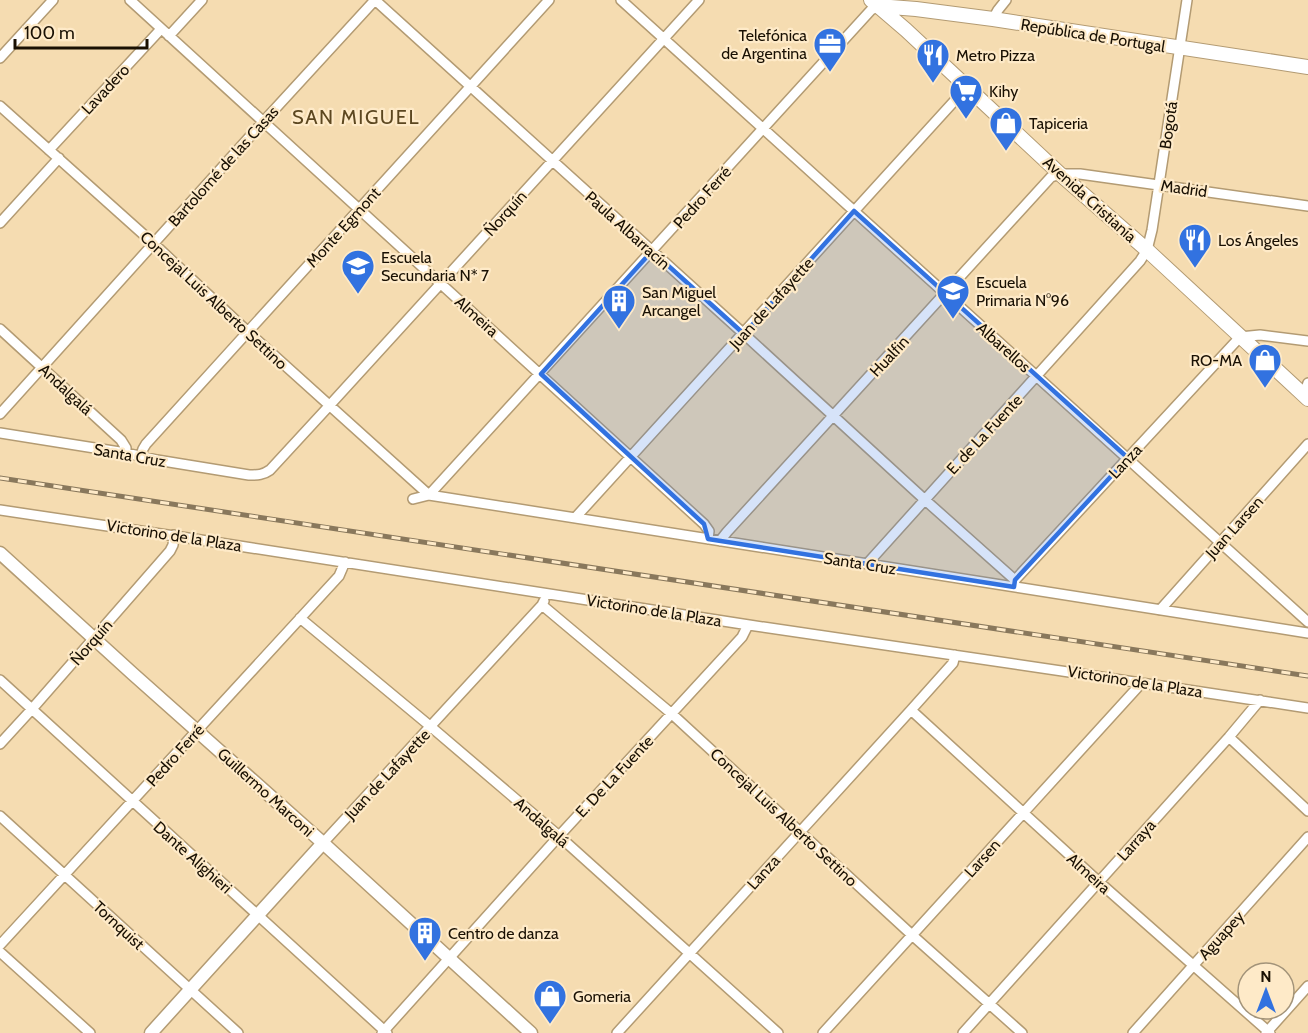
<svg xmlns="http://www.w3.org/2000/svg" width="1308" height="1033" viewBox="0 0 1308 1033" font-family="Cabin,sans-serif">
  <rect width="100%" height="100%" fill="#f5dcb1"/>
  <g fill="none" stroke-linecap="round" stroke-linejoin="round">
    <g stroke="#b39b73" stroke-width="12">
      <path id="minor" d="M 130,0 L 704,524 L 709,531 L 708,539
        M 375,0 L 744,334 L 924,499 L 1015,580
        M 621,0 L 1308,622
        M 993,19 L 998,10 L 1006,0
        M 169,36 L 202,0
        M 0,58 L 53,0
        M 0,106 L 153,243 L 248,332 L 429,495
        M 49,150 L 161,29
        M 0,223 L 59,158
        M 0,329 L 121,440 L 126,448 L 126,453
        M 1304,395 L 1308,383
        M 0,414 L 263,122 L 375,0
        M 0,433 L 126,453 L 157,460 L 249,475 C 258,475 263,475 270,470 L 329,406 L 699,0
        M 141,456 L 143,449 L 146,444 L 549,0
        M 429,495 L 871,10 L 878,6
        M 413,499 L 429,495 L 1308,633
        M 0,510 C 250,546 499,588 749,625 C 935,653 1122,679 1308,708
        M 575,518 L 967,87
        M 720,541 L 727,532 L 1051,177 L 1060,174 L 1080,174 L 1308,206
        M 867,564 L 1140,261 L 1147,250 L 1152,230 L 1187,0
        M 1014,585 L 1015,580 L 1240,337 L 1260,335 L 1308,341
        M 542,605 L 672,714 L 912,935 L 1022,1033
        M 1160,610 L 1308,444
        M 300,618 L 430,726 L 559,836 L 778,1033
        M 0,680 L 387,1033
        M 911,710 L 1099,882 L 1270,1033
        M 1229,737 L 1308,811
        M 0,744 L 32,709 L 170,551 L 173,545 L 174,535
        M 0,816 L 238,1033
        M 323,843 L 542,605 L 544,601
        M 0,945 L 339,576 L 345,562
        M 0,952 L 90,1033
        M 382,1033 L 559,836 L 742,637 L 748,625
        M 617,1033 L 911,710 L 953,663 L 955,655
        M 823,1033 L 1137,688 L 1139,682
        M 963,1033 L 1229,737 L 1260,700
        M 1133,1033 L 1308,837
        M 1266,1033 L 1308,986"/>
    </g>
    <g stroke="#b39b73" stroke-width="15">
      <path id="tertiary" d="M 0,553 L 133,674 L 323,843 L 531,1033
        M 151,1033 L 323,843"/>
    </g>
    <g stroke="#b39b73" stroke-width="16">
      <path id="secondary" d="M 871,0 L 906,30 L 1060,174 L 1147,250 L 1308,399
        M 878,6 L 916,9 L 993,19 L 1308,67"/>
    </g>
    <use href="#minor" stroke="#fff" stroke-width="9"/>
    <use href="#tertiary" stroke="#fff" stroke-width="12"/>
    <use href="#secondary" stroke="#fff" stroke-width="14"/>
    <g stroke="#89785c" stroke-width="5">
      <path id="rail" d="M 0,478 L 1308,676"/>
    </g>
    <use href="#rail" stroke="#feeac8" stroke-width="3" stroke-dasharray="9" stroke-linecap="butt"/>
  </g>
  <path fill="#3272e0" fill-opacity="0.2" stroke="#3272e0" stroke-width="4.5" stroke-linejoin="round" d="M 854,211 L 1128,458 L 1015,580 L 1014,587 L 708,539 L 704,524 L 541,374 L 652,251 L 744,334 Z"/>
  <defs>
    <g id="office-pin" transform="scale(1.725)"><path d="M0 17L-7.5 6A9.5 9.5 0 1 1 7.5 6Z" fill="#3272e0" stroke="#feeac8"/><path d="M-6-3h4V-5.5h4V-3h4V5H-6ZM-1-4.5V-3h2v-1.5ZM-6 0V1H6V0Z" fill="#fff"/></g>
    <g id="restaurant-pin" transform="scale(1.725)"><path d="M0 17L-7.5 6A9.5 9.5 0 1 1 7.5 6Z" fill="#3272e0" stroke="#feeac8"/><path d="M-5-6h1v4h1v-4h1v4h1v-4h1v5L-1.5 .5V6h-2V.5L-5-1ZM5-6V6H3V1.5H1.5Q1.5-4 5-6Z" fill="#fff"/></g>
    <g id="supermarket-pin" transform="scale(1.725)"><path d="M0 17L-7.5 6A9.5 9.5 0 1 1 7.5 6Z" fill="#3272e0" stroke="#feeac8"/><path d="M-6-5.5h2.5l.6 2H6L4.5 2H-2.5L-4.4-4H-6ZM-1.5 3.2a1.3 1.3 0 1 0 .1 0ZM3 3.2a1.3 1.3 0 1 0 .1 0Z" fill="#fff"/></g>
    <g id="shop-pin" transform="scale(1.725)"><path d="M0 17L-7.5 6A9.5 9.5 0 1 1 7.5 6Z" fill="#3272e0" stroke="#feeac8"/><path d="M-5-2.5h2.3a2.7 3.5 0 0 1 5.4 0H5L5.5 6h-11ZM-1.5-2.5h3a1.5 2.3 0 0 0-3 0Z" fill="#fff"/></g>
    <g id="school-pin" transform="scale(1.725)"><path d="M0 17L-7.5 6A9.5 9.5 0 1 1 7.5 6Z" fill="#3272e0" stroke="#feeac8"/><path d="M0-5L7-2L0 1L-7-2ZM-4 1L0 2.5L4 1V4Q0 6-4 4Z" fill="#fff"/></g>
    <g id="building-pin" transform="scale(1.725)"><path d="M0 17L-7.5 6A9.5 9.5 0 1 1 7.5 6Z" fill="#3272e0" stroke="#feeac8"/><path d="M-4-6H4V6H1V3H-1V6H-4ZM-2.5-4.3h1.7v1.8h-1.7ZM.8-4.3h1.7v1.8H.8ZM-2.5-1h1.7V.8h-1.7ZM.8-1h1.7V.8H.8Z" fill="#fff"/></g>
  </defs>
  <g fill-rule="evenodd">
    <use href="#office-pin" x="830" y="44"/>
    <use href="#restaurant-pin" x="933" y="55"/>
    <use href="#supermarket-pin" x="966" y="91"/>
    <use href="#shop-pin" x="1006" y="123"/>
    <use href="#restaurant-pin" x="1195" y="240"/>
    <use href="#school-pin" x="358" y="266"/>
    <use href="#school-pin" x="953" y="291"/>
    <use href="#building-pin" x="619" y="301"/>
    <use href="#shop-pin" x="1265" y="360"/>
    <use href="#building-pin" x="425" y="933"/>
    <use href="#shop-pin" x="550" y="996"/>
  </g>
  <g text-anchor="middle" stroke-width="4.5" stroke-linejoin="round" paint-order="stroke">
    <g font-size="16" fill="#191003" stroke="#feeac8" text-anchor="start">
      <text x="807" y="41" text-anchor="end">Telefónica<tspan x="807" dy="18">de Argentina</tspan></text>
      <text x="956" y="61">Metro Pizza</text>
      <text x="989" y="97">Kihy</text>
      <text x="1029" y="129">Tapiceria</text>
      <text x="1218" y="246">Los Ángeles</text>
      <text x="381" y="263">Escuela<tspan x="381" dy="18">Secundaria N* 7</tspan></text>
      <text x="976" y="288">Escuela<tspan x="976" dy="18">Primaria N°96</tspan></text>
      <text x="642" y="298">San Miguel<tspan x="642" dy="18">Arcangel</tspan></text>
      <text x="1242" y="366" text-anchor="end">RO-MA</text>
      <text x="448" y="939">Centro de danza</text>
      <text x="573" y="1002">Gomeria</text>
    </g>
    <g font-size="16" fill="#191003" stroke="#feeac8">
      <text transform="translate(1093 35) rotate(9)" y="6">República de Portugal</text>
      <text transform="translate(105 89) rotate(-47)" y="6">Lavadero</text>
      <text transform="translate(1168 125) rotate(-82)" y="6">Bogotá</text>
      <text transform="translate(223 166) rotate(-48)" y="6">Bartolomé de las Casas</text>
      <text transform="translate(1184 188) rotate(8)" y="6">Madrid</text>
      <text transform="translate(702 197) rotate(-48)" y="6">Pedro Ferré</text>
      <text transform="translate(1090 199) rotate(42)" y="6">Avenida Cristianía</text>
      <text transform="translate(505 213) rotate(-48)" y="6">Ñorquín</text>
      <text transform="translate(343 227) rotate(-48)" y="6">Monte Egmont</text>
      <text transform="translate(628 230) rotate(42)" y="6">Paula Albarracín</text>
      <text transform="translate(214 300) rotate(43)" y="6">Concejal Luis Alberto Settino</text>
      <text transform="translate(771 303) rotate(-48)" y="6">Juan de Lafayette</text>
      <text transform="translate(477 316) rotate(42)" y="6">Almeira</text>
      <text transform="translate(1004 347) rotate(42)" y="6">Albarellos</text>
      <text transform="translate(889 356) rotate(-47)" y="6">Hualfin</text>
      <text transform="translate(66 389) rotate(43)" y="6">Andalgalá</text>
      <text transform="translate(984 434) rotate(-47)" y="6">E. de La Fuente</text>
      <text transform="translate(130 455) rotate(10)" y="6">Santa Cruz</text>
      <text transform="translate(1125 461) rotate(-47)" y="6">Lanza</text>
      <text transform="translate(1234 527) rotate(-48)" y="6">Juan Larsen</text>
      <text transform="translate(174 535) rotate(9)" y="6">Victorino de la Plaza</text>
      <text transform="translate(860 563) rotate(9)" y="6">Santa Cruz</text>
      <text transform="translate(654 610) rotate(9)" y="6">Victorino de la Plaza</text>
      <text transform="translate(91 642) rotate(-49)" y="6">Ñorquín</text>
      <text transform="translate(1135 681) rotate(9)" y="6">Victorino de la Plaza</text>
      <text transform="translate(175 755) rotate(-48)" y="6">Pedro Ferré</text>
      <text transform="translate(387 774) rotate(-47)" y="6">Juan de Lafayette</text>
      <text transform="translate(614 776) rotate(-47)" y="6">E. De La Fuente</text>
      <text transform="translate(266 792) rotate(42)" y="6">Guillermo Marconi</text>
      <text transform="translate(784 817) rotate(43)" y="6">Concejal Luis Alberto Settino</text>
      <text transform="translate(542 822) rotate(41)" y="6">Andalgalá</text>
      <text transform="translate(1136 840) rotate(-48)" y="6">Larraya</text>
      <text transform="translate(193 857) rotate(42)" y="6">Dante Alighieri</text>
      <text transform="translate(982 858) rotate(-48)" y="6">Larsen</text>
      <text transform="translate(763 872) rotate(-48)" y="6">Lanza</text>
      <text transform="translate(1089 873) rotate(42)" y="6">Almeira</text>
      <text transform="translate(119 925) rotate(43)" y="6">Tornquist</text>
      <text transform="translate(1221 935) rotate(-48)" y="6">Aguapey</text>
    </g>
    <g font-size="20" letter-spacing="1.5" fill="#5c4720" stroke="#feeac8">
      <text x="356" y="124">SAN MIGUEL</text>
    </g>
  </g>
  <g transform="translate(1266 991)"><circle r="28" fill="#feeac8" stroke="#a29379" stroke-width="1.5"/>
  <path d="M0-4.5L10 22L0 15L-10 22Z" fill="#3272e0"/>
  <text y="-9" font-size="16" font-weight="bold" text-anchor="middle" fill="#191003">N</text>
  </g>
  <path d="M15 39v9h132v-9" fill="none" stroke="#191003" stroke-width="3"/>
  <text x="24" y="39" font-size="18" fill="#191003" stroke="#feeac8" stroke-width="4.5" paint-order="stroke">100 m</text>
</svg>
